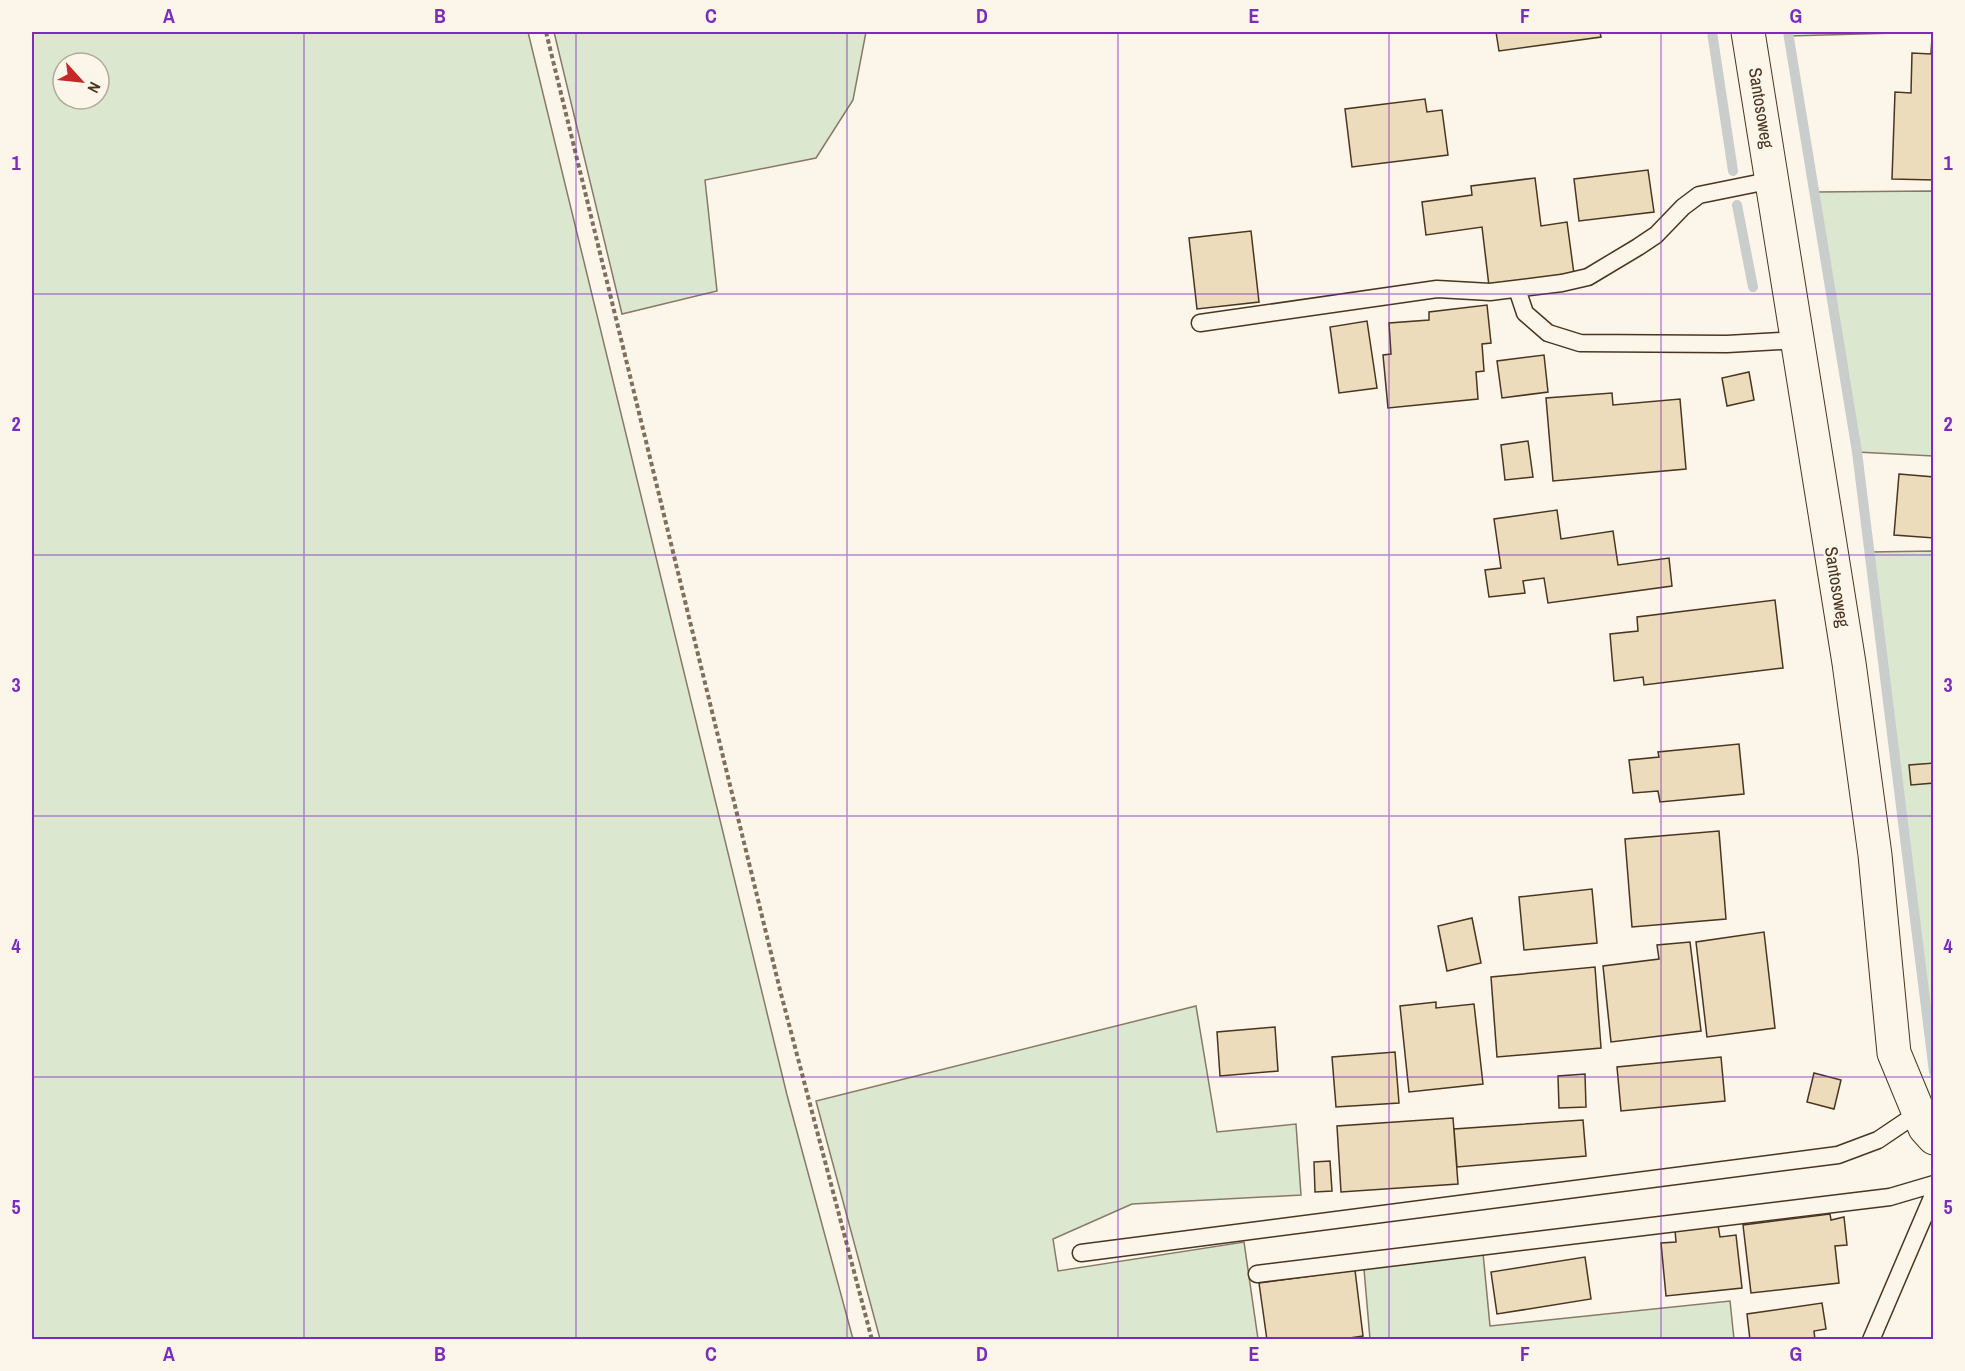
<svg xmlns="http://www.w3.org/2000/svg" width="1965" height="1371" viewBox="0 0 1965 1371" font-family="'Archivo Narrow',sans-serif">
  <rect width="100%" height="100%" fill="#fbf6e9"/>
  <path fill="#dce7d0" stroke="#887966" stroke-width="1.5" fill-rule="evenodd" d="M 32,32 L 528,32 L 787,1095 L 853,1339 L 32,1339 ZM 63,63 L 99,63 L 99,99 L 63,99 Z
    M 554,32 L 866,32 L 853,100 L 816,158 L 705,180 L 717,291 L 622,314 Z
    M 1788,32 L 1934,32 L 1789,36 Z
    M 1933,191 L 1933,456 L 1857,452 L 1815,192 Z
    M 1933,551 L 1933,1072 L 1870,552 Z
    M 1196,1006 L 1217,1132 L 1296,1124 L 1301,1195 L 1132,1204 L 1053,1239 L 1058,1271 L 1244,1242 L 1258,1339 L 880,1339 L 816,1101 Z
    M 1483,1253 L 1490,1326 L 1730,1301 L 1734,1339 L 1370,1339 L 1364,1269 Z"/>
  <g fill="none" stroke-linecap="round" stroke-linejoin="round">
    <path stroke="#c9cecd" stroke-width="10" d="M 1712,32 L 1733,171
      M 1788,32 L 1857,452 L 1934,1072
      M 1737,205 L 1753,287"/>
  </g>
  <path fill="#ecdcbc" stroke="#4a3520" stroke-width="1.5" d="M 1496,32 L 1600,32 L 1601,37 L 1499,51 Z
    M 1932,37 L 1934,180 L 1892,179 L 1895,92 L 1911,93 L 1912,53 L 1931,54 Z
    M 1425,99 L 1427,112 L 1442,110 L 1448,155 L 1352,167 L 1345,109 Z
    M 1648,170 L 1654,212 L 1579,221 L 1574,179 Z
    M 1535,178 L 1541,226 L 1567,222 L 1574,274 L 1489,286 L 1482,227 L 1426,235 L 1422,202 L 1472,195 L 1471,186 Z
    M 1251,231 L 1259,302 L 1197,309 L 1189,238 Z
    M 1487,305 L 1491,343 L 1482,344 L 1484,371 L 1476,372 L 1478,399 L 1388,408 L 1383,355 L 1391,354 L 1389,323 L 1429,320 L 1429,312 Z
    M 1367,321 L 1377,388 L 1339,393 L 1330,327 Z
    M 1544,355 L 1548,392 L 1502,398 L 1497,361 Z
    M 1749,372 L 1754,400 L 1727,406 L 1722,378 Z
    M 1612,393 L 1613,405 L 1680,399 L 1686,469 L 1553,481 L 1546,398 Z
    M 1528,441 L 1533,477 L 1505,480 L 1501,445 Z
    M 1899,474 L 1934,477 L 1934,538 L 1894,535 Z
    M 1557,510 L 1561,539 L 1613,531 L 1618,565 L 1669,558 L 1672,586 L 1548,603 L 1544,578 L 1523,581 L 1525,593 L 1489,597 L 1485,570 L 1501,568 L 1494,519 Z
    M 1775,600 L 1783,668 L 1644,685 L 1643,677 L 1614,681 L 1610,634 L 1638,631 L 1637,617 Z
    M 1739,744 L 1744,794 L 1660,802 L 1658,791 L 1633,793 L 1629,760 L 1659,757 L 1658,752 Z
    M 1934,763 L 1934,783 L 1911,785 L 1909,765 Z
    M 1719,831 L 1726,919 L 1632,927 L 1625,839 Z
    M 1592,889 L 1597,943 L 1524,950 L 1519,897 Z
    M 1472,918 L 1481,963 L 1447,971 L 1438,926 Z
    M 1764,932 L 1775,1028 L 1707,1037 L 1696,942 Z
    M 1690,942 L 1701,1031 L 1611,1042 L 1603,966 L 1659,959 L 1657,945 Z
    M 1595,967 L 1601,1048 L 1497,1057 L 1491,977 Z
    M 1436,1002 L 1436,1008 L 1474,1004 L 1483,1084 L 1409,1092 L 1400,1006 Z
    M 1275,1027 L 1278,1071 L 1220,1076 L 1217,1032 Z
    M 1395,1052 L 1399,1103 L 1336,1107 L 1332,1057 Z
    M 1721,1057 L 1725,1101 L 1621,1111 L 1617,1067 Z
    M 1814,1073 L 1841,1080 L 1834,1109 L 1807,1102 Z
    M 1585,1074 L 1586,1107 L 1559,1108 L 1558,1076 Z
    M 1453,1118 L 1458,1184 L 1341,1192 L 1337,1126 Z
    M 1583,1120 L 1586,1156 L 1457,1167 L 1454,1129 Z
    M 1330,1161 L 1332,1191 L 1315,1192 L 1314,1162 Z
    M 1830,1214 L 1831,1220 L 1844,1217 L 1847,1245 L 1835,1246 L 1839,1283 L 1751,1293 L 1743,1225 Z
    M 1718,1225 L 1720,1237 L 1736,1235 L 1742,1288 L 1666,1296 L 1661,1243 L 1676,1242 L 1675,1230 Z
    M 1585,1257 L 1591,1299 L 1497,1314 L 1491,1272 Z
    M 1355,1270 L 1363,1336 L 1336,1340 L 1267,1340 L 1259,1283 Z
    M 1822,1303 L 1826,1329 L 1814,1331 L 1815,1340 L 1750,1340 L 1747,1314 Z"/>
  <g fill="none" stroke-linecap="round" stroke-linejoin="round">
    <g stroke="#4a3520" stroke-width="19">
      <path id="lane" d="M 1517,289 L 1525,313 L 1548,333 L 1580,343 L 1727,344 L 1799,340
        M 1200,323 L 1437,289 L 1490,292 L 1562,283 L 1588,277 L 1638,247 L 1656,235 L 1683,207 L 1699,195 L 1773,180
        M 1081,1253 L 1838,1155 L 1878,1140 L 1918,1113
        M 1257,1274 L 1890,1197 L 1934,1184
        M 1871,1340 L 1934,1193"/>
    </g>
    <g stroke="#4a3520" stroke-width="35">
      <path id="street" d="M 1748,32 L 1849,663 L 1875,855 L 1894,1053 L 1925,1128 L 1934,1138"/>
    </g>
    <path stroke="#7f6f5c" stroke-width="4" stroke-dasharray="4.5 3" stroke-linecap="butt" d="M 546,32 L 781,994 L 872,1340"/>
    <use href="#lane" stroke="#fbf6e9" stroke-width="16"/>
    <use href="#street" stroke="#fbf6e9" stroke-width="33"/>
  </g>
  <path fill="none" stroke="#7b2cbf" stroke-width="1.5" stroke-opacity="0.55" d="M 304,32 L 304,1340M 576,32 L 576,1340M 847,32 L 847,1340M 1118,32 L 1118,1340M 1389,32 L 1389,1340M 1661,32 L 1661,1340M 32,294 L 1934,294M 32,555 L 1934,555M 32,816 L 1934,816M 32,1077 L 1934,1077"/>
  <g text-anchor="middle" stroke-width="4.5" stroke-linejoin="round" paint-order="stroke">
    <g font-size="18" fill="#4a3520" stroke="#fbf6e9">
      <text transform="translate(1761 108) rotate(81)" y="6">Santosoweg</text>
      <text transform="translate(1837 587) rotate(81)" y="6">Santosoweg</text>
    </g>
  </g>
  <rect width="1965" height="1371" fill="none" stroke="#fbf6e9" stroke-width="66"/>
  <g transform="translate(81 81) rotate(117)"><circle r="28" fill="#fbf6e9" stroke="#b4a999" stroke-width="1.5"/>
  <path d="M0-4.5L10 22L0 15L-10 22Z" fill="#c62828"/>
  <text y="-9" font-size="16" font-weight="bold" text-anchor="middle" fill="#4a3520">N</text>
  </g>
  <rect x="33" y="33" width="1899" height="1305" fill="none" stroke="#7b2cbf" stroke-width="2"/>
  <g font-size="20" text-anchor="middle" font-weight="bold" fill="#7b2cbf">
    <text x="169" y="23">A</text>
    <text x="440" y="23">B</text>
    <text x="711" y="23">C</text>
    <text x="982" y="23">D</text>
    <text x="1254" y="23">E</text>
    <text x="1525" y="23">F</text>
    <text x="1796" y="23">G</text>
    <text x="16" y="170">1</text>
    <text x="1948" y="170">1</text>
    <text x="16" y="431">2</text>
    <text x="1948" y="431">2</text>
    <text x="16" y="692">3</text>
    <text x="1948" y="692">3</text>
    <text x="16" y="953">4</text>
    <text x="1948" y="953">4</text>
    <text x="16" y="1214">5</text>
    <text x="1948" y="1214">5</text>
    <text x="169" y="1361">A</text>
    <text x="440" y="1361">B</text>
    <text x="711" y="1361">C</text>
    <text x="982" y="1361">D</text>
    <text x="1254" y="1361">E</text>
    <text x="1525" y="1361">F</text>
    <text x="1796" y="1361">G</text>
  </g>
</svg>
